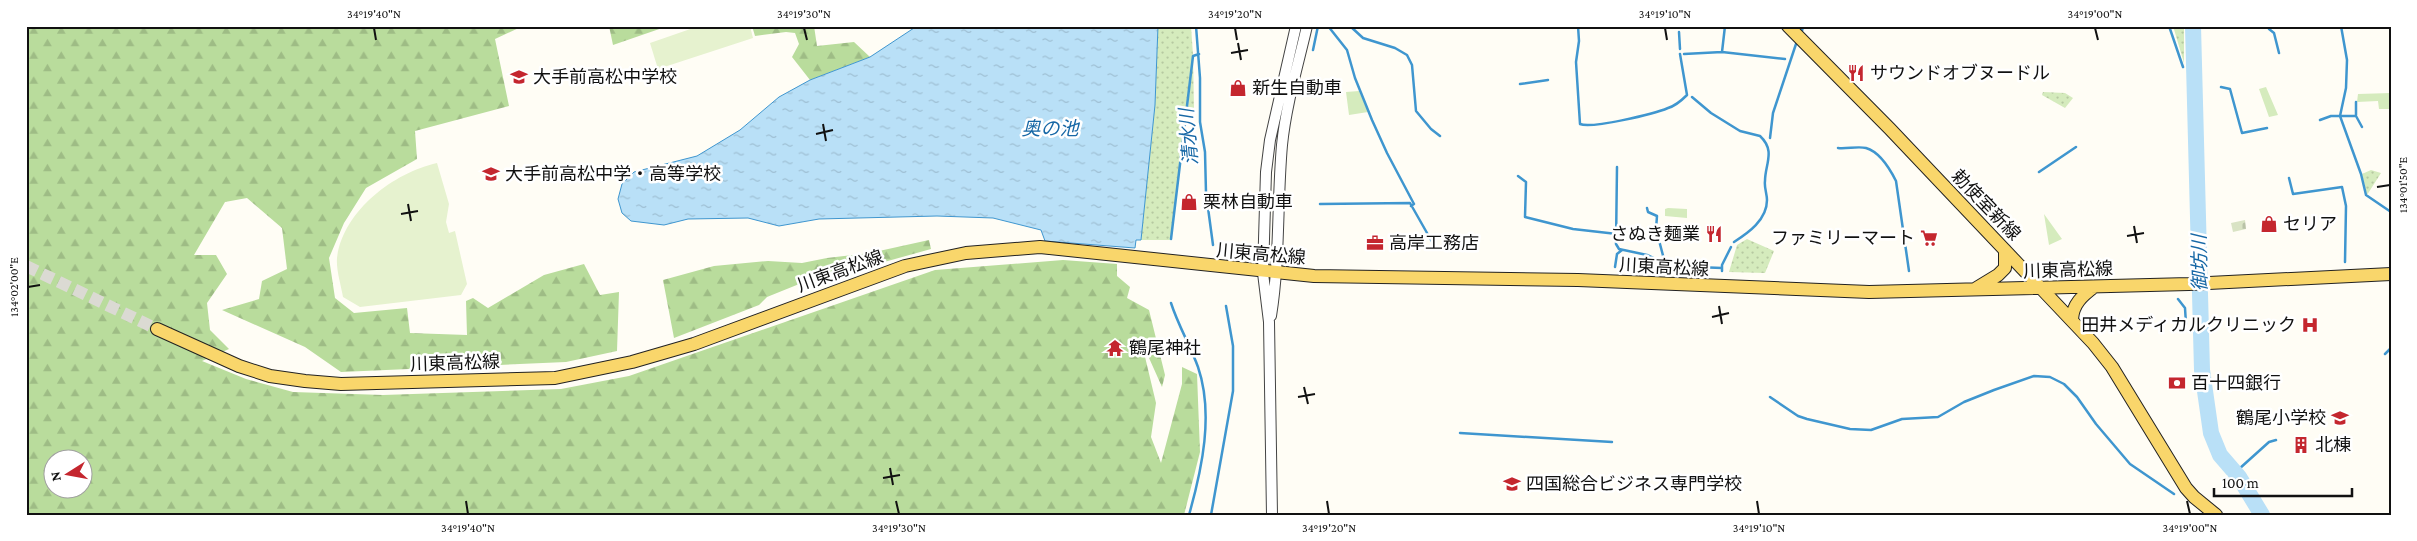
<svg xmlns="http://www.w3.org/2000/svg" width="2417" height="541" viewBox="0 0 2417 541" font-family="'Crimson Pro','Noto Sans JP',serif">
  <defs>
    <pattern id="grass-dots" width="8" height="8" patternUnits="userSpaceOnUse" patternTransform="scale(1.25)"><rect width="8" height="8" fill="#d5ebbd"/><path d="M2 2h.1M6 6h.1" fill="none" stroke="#b6c8a1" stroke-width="1.8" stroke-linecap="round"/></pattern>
    <pattern id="forest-firs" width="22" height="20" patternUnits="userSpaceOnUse" patternTransform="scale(1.25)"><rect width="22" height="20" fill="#b9dc9c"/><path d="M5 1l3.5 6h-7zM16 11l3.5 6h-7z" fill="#9ebc85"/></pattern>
    <pattern id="cemetery-stones" width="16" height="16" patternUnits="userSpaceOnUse" patternTransform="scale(1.25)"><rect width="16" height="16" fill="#d9e3c4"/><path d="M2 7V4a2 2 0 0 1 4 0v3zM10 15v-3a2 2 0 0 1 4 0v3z" fill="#b9c2a7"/></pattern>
    <pattern id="water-ripples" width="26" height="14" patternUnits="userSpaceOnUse" patternTransform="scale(1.25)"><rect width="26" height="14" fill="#b9e0f7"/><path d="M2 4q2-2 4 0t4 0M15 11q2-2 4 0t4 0" fill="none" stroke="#9ebfd3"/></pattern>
  </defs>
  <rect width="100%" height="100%" fill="#fffdf5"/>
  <path fill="url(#grass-dots)" d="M 1158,26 L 1191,26 L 1193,55 L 1171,240 L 1141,240 L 1155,105 Z
    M 2173,26 L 2184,26 L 2184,63 Z
    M 1193,56 L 1194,108 L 1188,107 Z
    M 2043,92 L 2065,93 L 2073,98 L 2065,108 L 2042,95 Z
    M 2371,170 L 2381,173 L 2367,195 L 2362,174 Z
    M 1747,239 L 1774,251 L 1765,273 L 1729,272 L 1737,245 Z"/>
  <path fill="url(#forest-firs)" fill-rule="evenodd" d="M 26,26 L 523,26 L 495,39 L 509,106 L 415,131 L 417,159 L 366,188 L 344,223 L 329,258 L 335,298 L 354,313 L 407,308 L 410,333 L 467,335 L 466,301 L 473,298 L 488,308 L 544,275 L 584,264 L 600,295 L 619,292 L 617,351 L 566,362 L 341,372 L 305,347 L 222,310 L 259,299 L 262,281 L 287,269 L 282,228 L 247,198 L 225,202 L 194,255 L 216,255 L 227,274 L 207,303 L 210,330 L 229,349 L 202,361 L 246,379 L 293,392 L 383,395 L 561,389 L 629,376 L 935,270 L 1063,260 L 1117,264 L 1117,276 L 1130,287 L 1127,298 L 1149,310 L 1165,375 L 1162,387 L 1141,340 L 1156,403 L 1151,437 L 1161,463 L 1182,384 L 1182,367 L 1197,374 L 1200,452 L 1184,515 L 26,515 ZM 52,458 L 82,458 L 82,488 L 52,488 Z
    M 609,26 L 668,26 L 613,45 Z
    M 752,26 L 814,26 L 817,46 L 854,42 L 870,57 L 810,80 L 792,57 L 799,44 L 795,33 L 786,32 L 755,36 Z
    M 929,240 L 931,249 L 841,274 L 824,274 L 767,297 L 759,305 L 674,338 L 663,280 L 714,266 L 768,261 L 802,263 L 827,258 L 870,253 Z"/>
  <path fill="url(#cemetery-stones)" d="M 2245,220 L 2246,229 L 2233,232 L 2231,223 Z"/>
  <path fill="#d5ebbd" d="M 2266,87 L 2278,115 L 2269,117 L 2259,89 Z
    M 1359,91 L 1368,112 L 1349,115 L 1346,92 Z
    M 2391,93 L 2391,109 L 2379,109 L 2378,101 L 2357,102 L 2358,94 Z
    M 1668,208 L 1687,209 L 1687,218 L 1665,216 L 1665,209 Z
    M 2044,214 L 2062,239 L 2049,245 Z"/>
  <path fill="#e6f2cf" d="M 699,26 L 750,26 L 753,38 L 658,69 L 650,43 Z
    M 437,163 L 449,204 L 446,222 L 449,233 L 455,231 L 467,284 L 461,295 L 360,307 L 343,297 C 341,285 336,270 337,258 C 343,211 393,173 437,163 Z"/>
  <path fill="url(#water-ripples)" stroke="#3f96cf" d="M 917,26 L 1158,26 L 1155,105 L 1141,240 L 1136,240 L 1135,248 L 1045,241 L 1041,230 L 993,218 L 937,216 L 819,219 L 779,226 L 748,218 L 688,219 L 664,225 L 631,221 L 622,213 L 618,199 L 622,184 L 634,172 L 697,156 L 740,130 L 779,97 L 810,80 L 870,57 Z"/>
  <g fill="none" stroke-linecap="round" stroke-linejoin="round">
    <path stroke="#3f96cf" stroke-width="2.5" d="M 1196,26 L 1200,78 L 1200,122 L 1205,152 L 1206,193 L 1213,245
      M 1328,26 L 1347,50 L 1355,78 L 1372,120 L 1387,153 L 1414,204 L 1411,206
      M 1350,26 L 1363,38 L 1395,48 L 1407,55 L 1412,65 L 1416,111 L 1431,129 L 1440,136
      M 1578,26 L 1579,41 L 1576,62 L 1580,124 C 1591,129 1654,114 1668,108 C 1675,106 1681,101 1687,95 L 1680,54
      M 2169,26 L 2183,67
      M 2341,26 L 2347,60 L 2346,88 L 2340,116 L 2361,174 L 2366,195 L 2391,212
      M 2269,29 L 2274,33 L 2279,53
      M 1802,31 L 1803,26
      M 1679,32 L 1680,49
      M 1313,50 L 1318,26
      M 1722,52 L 1725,26
      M 1684,54 L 1722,52 L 1785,59
      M 1520,84 L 1548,80
      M 2221,87 L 2230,89 L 2242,133 L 2267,128
      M 1692,97 L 1711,113 L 1740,131 L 1760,136 C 1776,151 1765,164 1765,181 C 1764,187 1767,194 1767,200 C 1767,220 1748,233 1734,242
      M 2356,115 L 2356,102
      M 2320,120 L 2331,116 L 2356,116 L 2362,127
      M 1770,138 L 1773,113 L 1796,44
      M 1838,148 C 1847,149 1858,146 1866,148 C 1880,152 1890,169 1896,181 L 1909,271
      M 1617,167 L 1616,244 L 1619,249 L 1647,255 L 1671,266 L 1722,268
      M 2039,172 L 2076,147
      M 1518,176 L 1526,182 L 1525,217 L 1573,229 L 1617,234
      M 2289,178 L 2293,194 L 2342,187 L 2346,206 L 2345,262
      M 1320,204 L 1410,203 L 1435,247 L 1451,251
      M 1647,208 L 1648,212 L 1657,216 L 1656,229 L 1665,263
      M 1171,239 L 1193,56 L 1199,54
      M 1615,267 L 1617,254 L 1622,250
      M 1722,271 L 1722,265 L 1731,247
      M 2178,299 L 2185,308 L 2186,324
      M 1171,303 C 1178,325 1190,345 1198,367 C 1214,414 1202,469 1189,515
      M 2385,354 L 2391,348
      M 1770,397 L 1798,416 L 1807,419 L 1850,429 L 1871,430 L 1902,419 L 1938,417 L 1964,402 L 1994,390 L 2034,376 L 2050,377 L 2064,384 L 2077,397 L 2096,424 L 2130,464 L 2174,494
      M 1460,433 L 1612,442
      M 2239,469 L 2269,442 L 2276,440
      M 1211,515 L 1233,391 L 1233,346 L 1226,306"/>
    <path stroke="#b9e0f7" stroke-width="16" d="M 2193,26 L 2202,370 L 2211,433 L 2220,455 L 2239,477 L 2262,515"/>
    <path stroke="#dbdad3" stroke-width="12" stroke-dasharray="12 6" stroke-linecap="butt" d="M 26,266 L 157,329"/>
    <g stroke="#444" stroke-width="12">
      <path id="minor" d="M 1271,316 C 1280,260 1277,202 1282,145 C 1286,105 1298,65 1307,26
        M 1272,515 L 1269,322 L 1263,273 L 1266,172 L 1270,140 L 1296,26"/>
    </g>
    <g stroke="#222" stroke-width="14">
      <path id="major" d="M 1788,26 L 1890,129 L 2093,343 L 2112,367 L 2186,488 L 2194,497 L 2216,515
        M 1975,289 L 1998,275 L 2005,268 L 2005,250
        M 2072,319 C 2073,304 2082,296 2094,287
        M 157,329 L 239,366 L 270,376 L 305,381 L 341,384 L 555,378 L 632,362 L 694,344 L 905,266 L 966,253 L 1040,247 L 1314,276 L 1578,280 L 1869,292 L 2189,284 L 2391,274"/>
    </g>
    <use href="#minor" stroke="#fff" stroke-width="10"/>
    <use href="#major" stroke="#f9d66b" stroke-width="12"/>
  </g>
  <path fill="none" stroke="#111" stroke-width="2" d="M 374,28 L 376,40M 804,28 L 807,40M 1235,28 L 1237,40M 1665,28 L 1667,40M 2095,28 L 2098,40M 1238,43 L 1241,60M 1231,53 L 1248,50M 823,124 L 826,141M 816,134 L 833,130M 2377,187 L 2390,185M 408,204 L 411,221M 401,214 L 418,211M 2134,226 L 2137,243M 2127,236 L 2144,233M 28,287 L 40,285M 1719,306 L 1722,324M 1712,317 L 1729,313M 1304,387 L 1308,404M 1298,397 L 1315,394M 890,468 L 893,485M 883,478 L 900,475M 466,501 L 468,514M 896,501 L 899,514M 1327,501 L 1329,514M 1757,501 L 1759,514M 2187,501 L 2190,514"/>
  <defs>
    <g id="restaurant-bare" transform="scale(1.35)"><path d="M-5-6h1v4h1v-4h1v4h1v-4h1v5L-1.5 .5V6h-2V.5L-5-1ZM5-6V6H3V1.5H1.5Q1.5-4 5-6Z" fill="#c4262e" stroke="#fff" stroke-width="2.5" paint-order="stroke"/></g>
    <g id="school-bare" transform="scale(1.35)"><path d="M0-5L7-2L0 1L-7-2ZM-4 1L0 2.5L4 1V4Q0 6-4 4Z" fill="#c4262e" stroke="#fff" stroke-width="2.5" paint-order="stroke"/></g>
    <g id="shop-bare" transform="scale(1.35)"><path d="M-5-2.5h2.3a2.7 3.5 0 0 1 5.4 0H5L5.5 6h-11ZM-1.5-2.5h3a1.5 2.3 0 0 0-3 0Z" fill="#c4262e" stroke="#fff" stroke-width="2.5" paint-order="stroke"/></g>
    <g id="supermarket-bare" transform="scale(1.35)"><path d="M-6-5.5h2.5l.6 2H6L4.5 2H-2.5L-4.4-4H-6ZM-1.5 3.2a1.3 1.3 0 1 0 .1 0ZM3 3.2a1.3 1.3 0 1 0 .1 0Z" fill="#c4262e" stroke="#fff" stroke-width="2.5" paint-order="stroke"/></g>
    <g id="office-bare" transform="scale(1.35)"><path d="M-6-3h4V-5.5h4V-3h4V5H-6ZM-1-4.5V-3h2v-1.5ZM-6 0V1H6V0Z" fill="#c4262e" stroke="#fff" stroke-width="2.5" paint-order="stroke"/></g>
    <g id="hospital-bare" transform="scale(1.35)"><path d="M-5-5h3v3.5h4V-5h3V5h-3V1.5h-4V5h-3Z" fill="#c4262e" stroke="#fff" stroke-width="2.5" paint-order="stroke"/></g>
    <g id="temple-bare" transform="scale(1.35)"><path d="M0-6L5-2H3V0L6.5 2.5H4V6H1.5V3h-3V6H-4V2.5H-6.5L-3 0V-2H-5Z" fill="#c4262e" stroke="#fff" stroke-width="2.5" paint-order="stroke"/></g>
    <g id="bank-bare" transform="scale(1.35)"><path d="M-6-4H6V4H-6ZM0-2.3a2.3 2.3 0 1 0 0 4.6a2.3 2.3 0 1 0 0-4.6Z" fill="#c4262e" stroke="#fff" stroke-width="2.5" paint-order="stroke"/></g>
    <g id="building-bare" transform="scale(1.35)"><path d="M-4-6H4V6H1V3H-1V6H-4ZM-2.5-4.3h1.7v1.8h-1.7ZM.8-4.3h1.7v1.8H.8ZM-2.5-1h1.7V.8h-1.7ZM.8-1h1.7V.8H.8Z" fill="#c4262e" stroke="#fff" stroke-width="2.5" paint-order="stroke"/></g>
  </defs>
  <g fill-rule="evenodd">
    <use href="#restaurant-bare" x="1856" y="73"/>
    <use href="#school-bare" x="519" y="77"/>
    <use href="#shop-bare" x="1238" y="88"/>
    <use href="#school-bare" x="491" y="174"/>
    <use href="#shop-bare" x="1189" y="202"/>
    <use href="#shop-bare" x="2269" y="224"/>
    <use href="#restaurant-bare" x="1714" y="234"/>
    <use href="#supermarket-bare" x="1929" y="238"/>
    <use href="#office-bare" x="1375" y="243"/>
    <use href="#hospital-bare" x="2310" y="325"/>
    <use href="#temple-bare" x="1115" y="348"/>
    <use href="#bank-bare" x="2177" y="383"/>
    <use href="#school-bare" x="2340" y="418"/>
    <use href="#building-bare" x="2301" y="445"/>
    <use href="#school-bare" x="1512" y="484"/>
  </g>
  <g text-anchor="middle" stroke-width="5" stroke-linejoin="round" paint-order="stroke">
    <g font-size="18" fill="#111" stroke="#fff" text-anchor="start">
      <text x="1870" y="79">サウンドオブヌードル</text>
      <text x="533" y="83">大手前高松中学校</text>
      <text x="1252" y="94">新生自動車</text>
      <text x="505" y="180">大手前高松中学・高等学校</text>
      <text x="1203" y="208">栗林自動車</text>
      <text x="2283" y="230">セリア</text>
      <text x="1700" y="240" text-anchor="end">さぬき麺業</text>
      <text x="1915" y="244" text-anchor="end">ファミリーマート</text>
      <text x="1389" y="249">高岸工務店</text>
      <text x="2296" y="331" text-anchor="end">田井メディカルクリニック</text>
      <text x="1129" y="354">鶴尾神社</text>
      <text x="2191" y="389">百十四銀行</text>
      <text x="2326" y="424" text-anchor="end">鶴尾小学校</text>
      <text x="2315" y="451">北棟</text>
      <text x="1526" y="490">四国総合ビジネス専門学校</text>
    </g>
    <g font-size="18" fill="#111" stroke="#fff">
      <text transform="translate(1986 205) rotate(46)" y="6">勅使室新線</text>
      <text transform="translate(1261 254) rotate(5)" y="6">川東高松線</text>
      <text transform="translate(1664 267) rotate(3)" y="6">川東高松線</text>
      <text transform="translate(2068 270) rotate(-2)" y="6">川東高松線</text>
      <text transform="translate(840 271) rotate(-20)" y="6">川東高松線</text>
      <text transform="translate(455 363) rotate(-2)" y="6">川東高松線</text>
    </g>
    <g font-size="19" font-style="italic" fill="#1768a6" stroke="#fff">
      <text x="1050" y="135">奥の池</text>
      <text transform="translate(1188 137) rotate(-95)" y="7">清水川</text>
      <text transform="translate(2199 263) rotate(-91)" y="7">御坊川</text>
    </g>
  </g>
  <rect width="2417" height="541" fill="none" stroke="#ffffff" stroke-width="55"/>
  <g transform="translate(68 474) rotate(259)"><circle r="24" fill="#ffffff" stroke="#a0a0a0"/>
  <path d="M0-4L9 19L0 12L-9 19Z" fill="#c4262e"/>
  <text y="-8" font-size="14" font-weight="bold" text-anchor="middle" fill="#111111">N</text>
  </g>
  <path d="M2214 488v8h138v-8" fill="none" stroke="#111111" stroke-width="2.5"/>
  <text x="2222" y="488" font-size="15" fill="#111111" stroke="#ffffff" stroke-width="4" paint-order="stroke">100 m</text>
  <rect x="28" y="28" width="2362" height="486" fill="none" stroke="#111" stroke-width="2"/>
  <g font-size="12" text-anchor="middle" fill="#111">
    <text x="374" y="18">34°19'40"N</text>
    <text x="804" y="18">34°19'30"N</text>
    <text x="1235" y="18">34°19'20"N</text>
    <text x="1665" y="18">34°19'10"N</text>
    <text x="2095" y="18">34°19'00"N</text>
    <text transform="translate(2403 185) rotate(-90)" y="4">134°01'50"E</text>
    <text transform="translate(14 287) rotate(-90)" y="4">134°02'00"E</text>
    <text x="468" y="532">34°19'40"N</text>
    <text x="899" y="532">34°19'30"N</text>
    <text x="1329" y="532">34°19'20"N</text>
    <text x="1759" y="532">34°19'10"N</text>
    <text x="2190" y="532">34°19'00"N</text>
  </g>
</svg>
